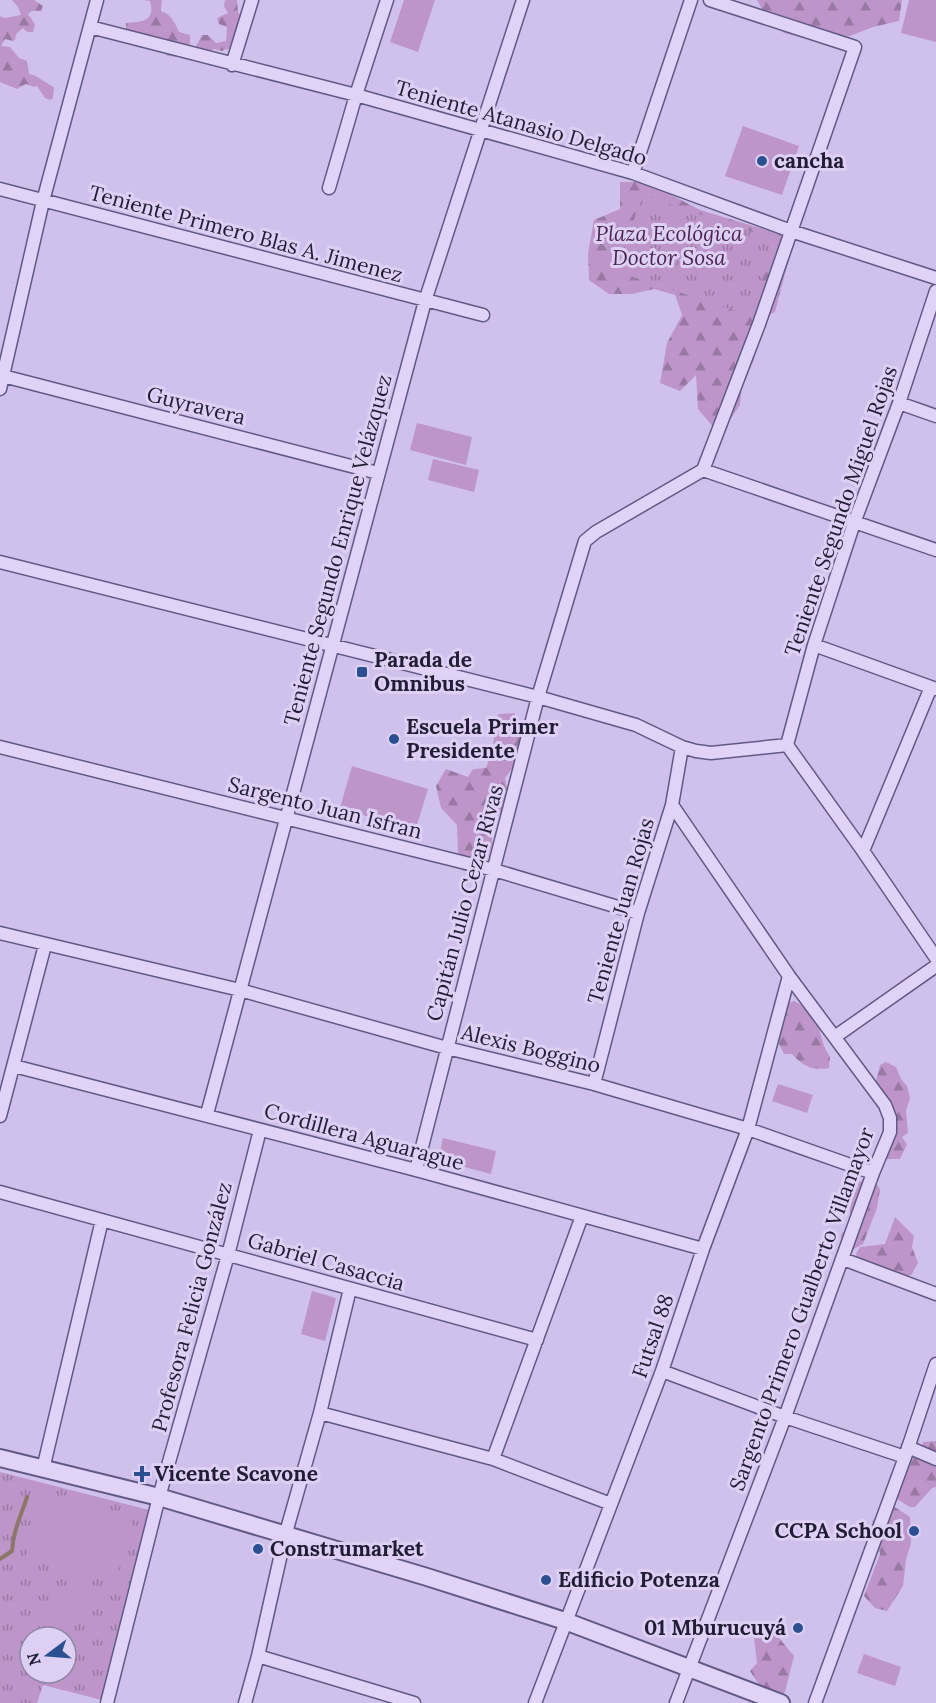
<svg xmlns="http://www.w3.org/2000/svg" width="936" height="1703" viewBox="0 0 936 1703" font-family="Lora,serif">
  <defs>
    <pattern id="forest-firs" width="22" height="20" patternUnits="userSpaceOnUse" patternTransform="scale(1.5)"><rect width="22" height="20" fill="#bd95c9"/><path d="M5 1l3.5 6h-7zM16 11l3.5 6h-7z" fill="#9979a4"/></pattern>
    <pattern id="park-tufts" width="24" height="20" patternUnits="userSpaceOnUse" patternTransform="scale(1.5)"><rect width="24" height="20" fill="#bd95c9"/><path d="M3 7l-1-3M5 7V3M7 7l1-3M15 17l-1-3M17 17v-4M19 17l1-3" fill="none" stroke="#9979a4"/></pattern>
  </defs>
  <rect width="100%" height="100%" fill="#d0c1ec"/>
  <path fill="url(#forest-firs)" d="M 12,0 L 34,0 L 43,6 L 41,11 L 32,11 L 28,14 L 35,24 L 33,32 L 27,32 L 23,28 L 16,34 L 15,40 L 13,41 L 5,39 L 1,46 L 10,47 L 19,58 L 27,61 L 29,74 C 39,76 45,83 54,87 L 53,98 L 50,100 L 45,98 L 37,86 L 34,87 L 26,84 L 17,89 L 0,82 L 0,16 L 5,18 L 21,15 L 18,7 Z
    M 143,0 L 162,0 L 161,11 C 171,14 175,23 179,32 L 190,35 L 190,44 L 182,47 L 183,57 L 167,56 L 164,50 L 138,47 L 126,31 L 126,23 C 141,22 156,22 150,1 Z
    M 225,0 L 237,0 L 238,12 L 241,16 L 233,49 L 227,49 L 222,51 L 213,49 L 209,54 L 197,53 L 196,46 L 202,35 L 208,35 L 216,43 L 226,41 L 227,27 L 219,24 L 217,18 L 228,13 L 224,6 Z
    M 757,0 L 902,0 L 899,21 L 873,27 L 850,36 L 816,41 L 784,33 L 766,16 Z
    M 620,182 L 647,182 L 700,210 L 786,236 L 789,258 L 775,312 L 753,322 L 754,360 L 742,384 L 740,405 L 725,427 L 715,429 L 698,409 L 696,375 L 680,391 L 660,383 L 667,343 L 682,315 L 675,295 L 654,289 L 632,294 L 609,294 L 589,280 L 588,253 L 594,220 L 620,209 Z
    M 514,713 L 524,734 L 515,765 L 505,778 L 510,802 L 492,822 L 492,845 L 483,871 L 463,871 L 458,852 L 457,825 L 441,808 L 436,786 L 446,769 L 468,777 L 473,769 L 486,768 L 492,751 L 498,714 Z
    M 794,1001 L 809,1009 L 818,1025 L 824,1046 L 830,1057 L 829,1068 C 812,1071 803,1066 792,1054 L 784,1054 L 777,1040 L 785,1004 Z
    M 886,1062 L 896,1067 L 901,1079 L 907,1086 L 910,1098 L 906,1111 L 908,1133 L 902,1137 L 907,1144 L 900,1159 L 887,1159 L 883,1137 L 888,1108 L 875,1085 L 880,1065 Z
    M 870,1179 L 876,1183 L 880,1189 L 877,1208 L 863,1244 L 852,1250 L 841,1241 L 841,1234 C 855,1222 850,1225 850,1210 C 851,1200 856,1191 859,1182 Z
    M 895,1217 L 914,1236 L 912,1247 L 918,1263 L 912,1274 L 900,1282 L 860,1265 L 856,1254 L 860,1247 L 885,1244 Z
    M 936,1441 L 936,1487 L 932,1488 L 915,1507 L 910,1507 L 897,1499 L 895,1486 L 903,1462 L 920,1454 L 923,1442 Z
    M 890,1504 L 910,1517 L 911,1543 L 906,1560 L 903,1586 L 887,1611 L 875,1608 L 864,1596 L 880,1554 L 872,1522 L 879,1511 Z
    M 764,1628 L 775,1633 L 794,1656 L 785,1692 L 776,1698 L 765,1694 L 750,1671 L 757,1663 L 754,1638 Z"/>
  <path fill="url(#park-tufts)" fill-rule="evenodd" d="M 643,195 L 777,240 L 748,315 L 615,271 Z
    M 0,1472 L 149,1510 L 102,1700 L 43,1685 L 37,1703 L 0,1703 ZM 30,1637 L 66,1637 L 66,1673 L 30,1673 Z"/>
  <path fill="#bd95c9" d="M 404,0 L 435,0 L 418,52 L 390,42 Z
    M 909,0 L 936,0 L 936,42 L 901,33 Z
    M 743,126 L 799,146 L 782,195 L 725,176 Z
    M 417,423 L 472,437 L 466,465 L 410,450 Z
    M 433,459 L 479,470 L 474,492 L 428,480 Z
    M 352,766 L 428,789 L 415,831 L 340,808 Z
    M 778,1084 L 813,1095 L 807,1113 L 772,1101 Z
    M 443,1138 L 496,1151 L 491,1174 L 438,1160 Z
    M 312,1291 L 336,1298 L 325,1341 L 301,1334 Z
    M 42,1494 L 133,1519 L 115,1583 L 25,1558 Z
    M 79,1587 L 95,1610 L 57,1637 L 50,1637 L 37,1617 Z
    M 864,1654 L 901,1667 L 895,1686 L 857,1673 Z"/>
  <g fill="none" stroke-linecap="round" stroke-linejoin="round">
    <path stroke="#8c786b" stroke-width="4" d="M 0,1559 L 12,1551 C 13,1532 21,1515 27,1497"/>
    <g stroke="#615985" stroke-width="15">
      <path id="minor" d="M 90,27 L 356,95 L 633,173 L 791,231 L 936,278
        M 232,65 L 252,0
        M 633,173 L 691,0
        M 329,188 L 356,95 L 387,0
        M 0,189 L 483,315
        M 3,376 L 378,473
        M 0,389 L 43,201 L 97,0
        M 899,403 L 936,416
        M 703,470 L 936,550
        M 0,562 L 538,697 L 636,725 L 682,747 L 696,751 L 711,753 L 787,745
        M 814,645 L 936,689
        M 787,745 L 814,645 L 854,523 L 899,403 L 936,291
        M 787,745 L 863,851 L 936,958
        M 0,747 L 494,870 L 638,913
        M 672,805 L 789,976 L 885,1105 L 890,1118 L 890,1132 L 873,1173 L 785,1417 L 676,1703
        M 863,851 L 931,687
        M 0,933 L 240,990 L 447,1048 L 594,1084 L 748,1129 L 873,1173
        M 836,1036 L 936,966
        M 14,1066 L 416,1170 L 703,1249
        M 594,1084 L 638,913 L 672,805 L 682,747
        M 207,1114 L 425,301 L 523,0
        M 0,1116 L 45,945
        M 416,1170 L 538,697 L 585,541 L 596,532 L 703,470 L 759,324 L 855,47 L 710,0
        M 0,1192 L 537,1340
        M 843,1259 L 936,1294
        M 662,1371 L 785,1417 L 905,1457
        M 320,1413 L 493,1459 L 611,1504
        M 908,1447 L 936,1459
        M 493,1459 L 582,1216
        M 43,1469 L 102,1220
        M 258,1656 L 414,1703
        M 107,1703 L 159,1497 L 228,1255 L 260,1130
        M 245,1703 L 258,1656 L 285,1536 L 320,1413 L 350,1289
        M 535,1703 L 662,1371 L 703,1249 L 748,1129 L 789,976
        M 815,1703 L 905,1457 L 936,1364"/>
    </g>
    <g stroke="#615985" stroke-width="20">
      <path id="tertiary" d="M 0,1458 L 159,1497 L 427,1577 L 565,1621 L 781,1703"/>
    </g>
    <use href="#minor" stroke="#e0d3f7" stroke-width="12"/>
    <use href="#tertiary" stroke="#e0d3f7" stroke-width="16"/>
  </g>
  <g fill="#2b5091" stroke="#ddd0f4" stroke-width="2">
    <circle cx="762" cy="161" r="6"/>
    <rect x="356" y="666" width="12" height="12" rx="3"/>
    <circle cx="394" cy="739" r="6"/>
    <path d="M139 1465h6v6h6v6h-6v6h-6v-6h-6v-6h6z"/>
    <circle cx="914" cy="1531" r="6"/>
    <circle cx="258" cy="1549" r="6"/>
    <circle cx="546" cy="1580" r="6"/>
    <circle cx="798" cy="1628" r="6"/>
  </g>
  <g text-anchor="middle" stroke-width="6" stroke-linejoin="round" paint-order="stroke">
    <g font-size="21" fill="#201d35" stroke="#ddd0f4">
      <text transform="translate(521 123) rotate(16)" y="7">Teniente Atanasio Delgado</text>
      <text transform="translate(246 234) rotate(15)" y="7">Teniente Primero Blas A. Jimenez</text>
      <text transform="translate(196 406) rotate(14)" y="7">Guyravera</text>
      <text transform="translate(841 511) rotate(-71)" y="7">Teniente Segundo Miguel Rojas</text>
      <text transform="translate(338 550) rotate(-75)" y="7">Teniente Segundo Enrique Velázquez</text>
      <text transform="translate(325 808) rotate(14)" y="7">Sargento Juan Isfran</text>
      <text transform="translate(465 903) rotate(-75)" y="7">Capitán Julio Cezar Rivas</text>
      <text transform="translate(621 911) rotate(-74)" y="7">Teniente Juan Rojas</text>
      <text transform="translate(531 1049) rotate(14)" y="7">Alexis Boggino</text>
      <text transform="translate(364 1137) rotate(15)" y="7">Cordillera Aguarague</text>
      <text transform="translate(326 1262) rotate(16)" y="7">Gabriel Casaccia</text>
      <text transform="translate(192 1307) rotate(-75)" y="7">Profesora Felicia González</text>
      <text transform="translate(802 1309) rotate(-70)" y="7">Sargento Primero Gualberto Villamayor</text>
      <text transform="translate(653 1336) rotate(-71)" y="7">Futsal 88</text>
    </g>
    <g font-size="21" font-weight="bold" fill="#201d35" stroke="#ddd0f4" text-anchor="start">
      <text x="774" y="168">cancha</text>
      <text x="374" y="667">Parada de<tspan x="374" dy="24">Omnibus</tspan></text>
      <text x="406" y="734">Escuela Primer<tspan x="406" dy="24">Presidente</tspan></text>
      <text x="154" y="1481">Vicente Scavone</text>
      <text x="902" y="1538" text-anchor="end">CCPA School</text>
      <text x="270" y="1556">Construmarket</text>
      <text x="558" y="1587">Edificio Potenza</text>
      <text x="786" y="1635" text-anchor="end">01 Mburucuyá</text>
    </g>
    <g font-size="21" font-style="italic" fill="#4c2450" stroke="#ddd0f4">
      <text x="669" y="241">Plaza Ecológica<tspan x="669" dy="24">Doctor Sosa</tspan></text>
    </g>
  </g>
  <g transform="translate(48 1655) rotate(254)"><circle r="28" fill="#ddd0f4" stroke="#9188a8" stroke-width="1.5"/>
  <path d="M0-4.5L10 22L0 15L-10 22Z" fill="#2b5091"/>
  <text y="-9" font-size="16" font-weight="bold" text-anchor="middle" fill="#201d35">N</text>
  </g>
</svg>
